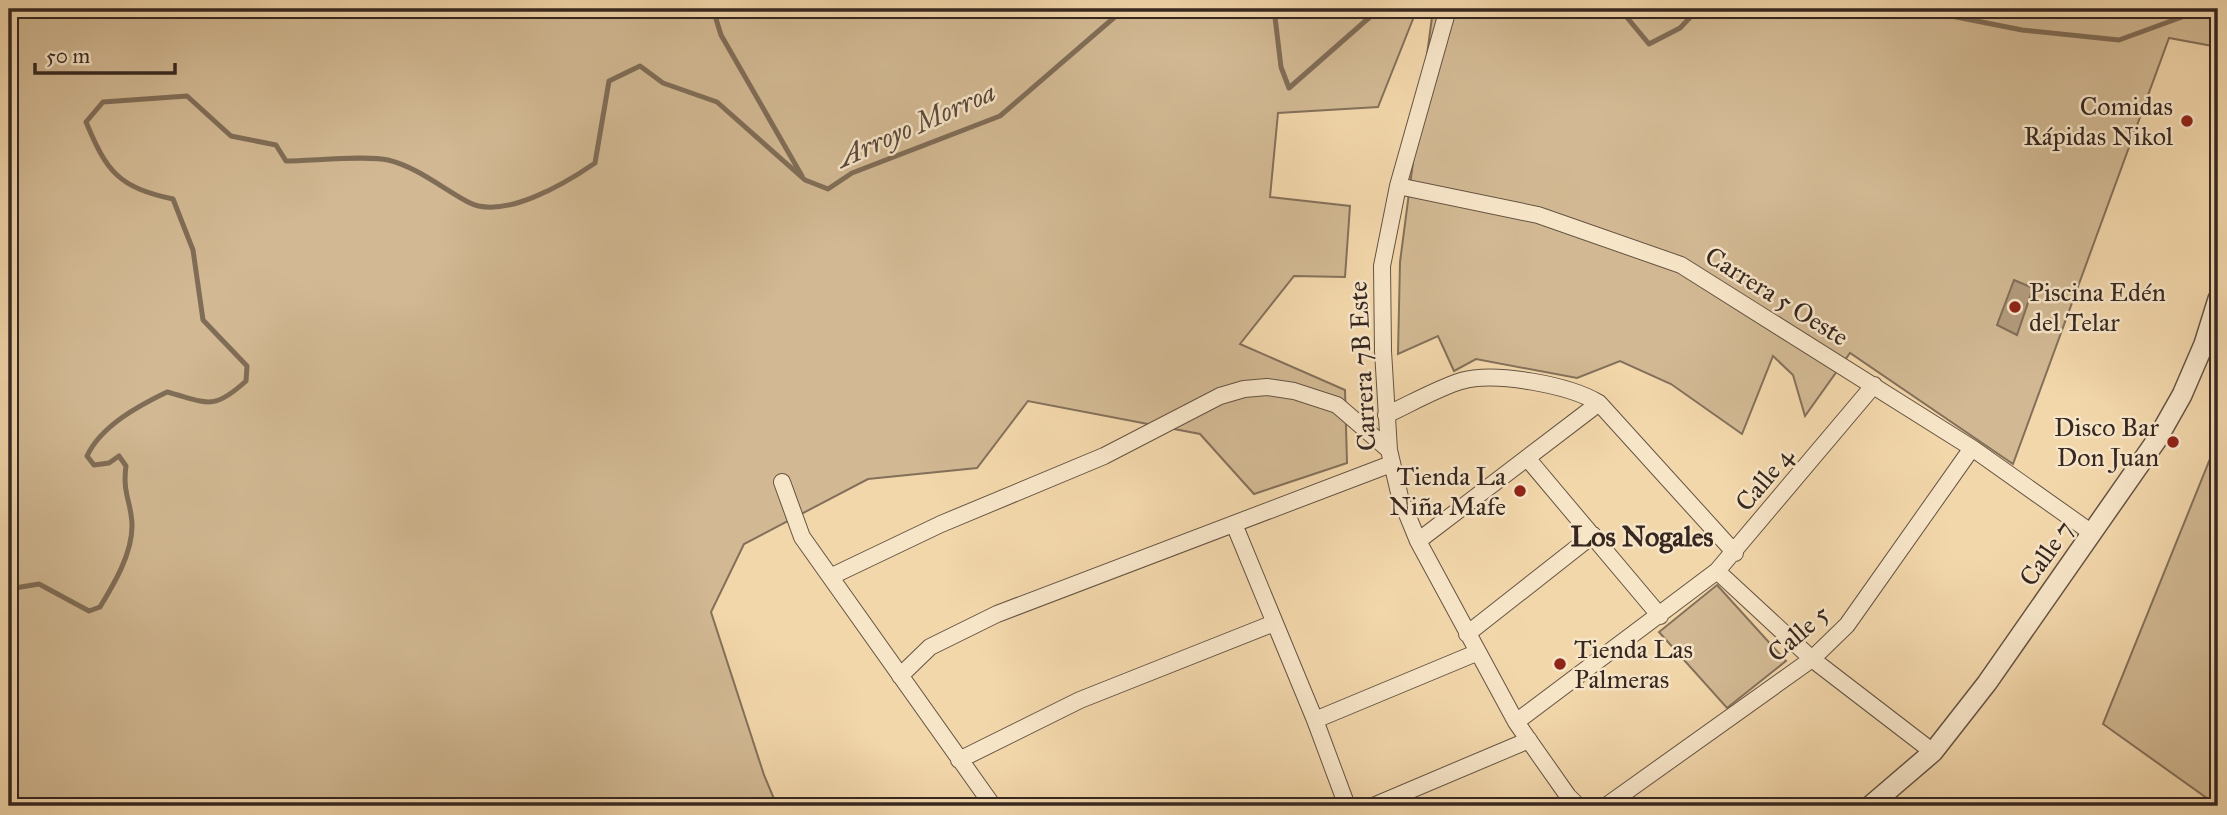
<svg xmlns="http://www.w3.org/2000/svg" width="2227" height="815" viewBox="0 0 2227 815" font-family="'IM FELL Great Primer',serif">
  <rect width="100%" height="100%" fill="#f2d7ab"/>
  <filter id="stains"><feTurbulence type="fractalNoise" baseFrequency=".00286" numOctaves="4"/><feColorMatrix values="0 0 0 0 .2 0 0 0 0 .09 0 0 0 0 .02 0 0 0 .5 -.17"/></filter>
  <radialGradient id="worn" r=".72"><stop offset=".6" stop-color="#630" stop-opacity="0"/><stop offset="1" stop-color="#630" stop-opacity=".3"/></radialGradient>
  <path fill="#d2b993" stroke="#84705a" stroke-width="2" d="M 9,9 L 1421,9 L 1415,14 L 1378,107 L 1278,113 L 1270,197 L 1350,206 L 1345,277 L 1294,276 L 1240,344 L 1345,390 L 1347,463 L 1254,494 L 1200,434 L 1028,401 L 977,468 L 868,479 L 744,544 L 711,612 L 764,775 L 777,806 L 9,806 Z
    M 1433,9 L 2218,9 L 2218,47 L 2169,38 L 2013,464 L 1850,353 L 1805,416 L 1793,375 L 1773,356 L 1742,434 L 1671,384 L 1620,361 L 1577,378 L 1476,359 L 1454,371 L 1438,336 L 1398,354 L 1400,262 Z
    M 2218,439 L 2218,806 L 2103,724 Z
    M 1717,585 L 1786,661 L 1727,708 L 1659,632 Z"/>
  <path fill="#b29b7c" stroke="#806d57" stroke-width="2" d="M 2014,280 L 2033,288 L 2017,335 L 1997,325 Z"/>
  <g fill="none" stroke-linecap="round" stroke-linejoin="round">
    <path stroke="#806d57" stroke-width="5" d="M 713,9 L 721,35 L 802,176
      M 1274,9 L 1281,67 L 1289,88 L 1379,9
      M 1620,9 L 1649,44 L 1680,28 L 1698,9
      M 1916,9 L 2022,30 L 2119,40 L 2204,9
      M 9,589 L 39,584 L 89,611 L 100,607 C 114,584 132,554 132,526 C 132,503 122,494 126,466 L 119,456 L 109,463 L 94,465 L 87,456 C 101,426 138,406 167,392 C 208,403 213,411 246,381 L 247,366 L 203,320 L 193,250 L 173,199 C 118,187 107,172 86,122 L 103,102 L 187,96 L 231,136 L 276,145 L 286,161 C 311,161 367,155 388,160 C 417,167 442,188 468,202 C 503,221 566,183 595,163 L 609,81 L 640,66 L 663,83 L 717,102 L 805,180 L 828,189 L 852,173 L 1000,116 L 1124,9"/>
    <g stroke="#655343" stroke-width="18">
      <path id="minor" d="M 1448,9 L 1398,186 L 1382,266 L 1383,351 L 1389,450 L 1400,497 L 1418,541 L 1516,722 L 1568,796 L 1578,806
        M 1398,186 L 1538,215 L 1681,265 L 1972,448 L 2092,533
        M 1386,415 C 1410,404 1436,389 1461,381 C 1495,371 1569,385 1599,403 L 1735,553
        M 1527,458 L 1660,616
        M 782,482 L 802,537 L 993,806
        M 1234,524 L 1315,720 L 1347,806
        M 1418,541 L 1599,403
        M 1717,571 L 1812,659 L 1933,752
        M 832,576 L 941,524 L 1104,456 L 1220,396 L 1244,389 L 1267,387 L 1294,391 L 1337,405 L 1389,450
        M 1467,634 L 1593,535
        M 900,676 L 930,647 L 997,614 L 1391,464
        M 1315,720 L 1476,653
        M 1516,722 L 1717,571 L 1874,385
        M 959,760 L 1080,700 L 1274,623
        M 1373,806 L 1529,740
        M 1606,806 L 1812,659 L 1847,625 L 1972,448
        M 2069,806 L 2071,806"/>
    </g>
    <g stroke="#655343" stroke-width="22">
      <path id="tertiary" d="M 1870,806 L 1933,752 L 1987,683 L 2156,441 L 2182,395 L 2204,344 L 2218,299"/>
    </g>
    <use href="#minor" stroke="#f7e5c8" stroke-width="16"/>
    <use href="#tertiary" stroke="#f7e5c8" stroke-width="19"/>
  </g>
  <g fill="#8f2418" stroke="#f7e5c8" stroke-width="2.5">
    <circle cx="2187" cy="121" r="7"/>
    <circle cx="2015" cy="307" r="7"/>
    <circle cx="2173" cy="442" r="7"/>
    <circle cx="1520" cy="491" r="7"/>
    <circle cx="1560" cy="664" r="7"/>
  </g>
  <g text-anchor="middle" stroke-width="5" stroke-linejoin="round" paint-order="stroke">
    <g font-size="26" fill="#362720" stroke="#f7e5c8" text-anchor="end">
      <text x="2173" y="115">Comidas<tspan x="2173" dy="30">Rápidas Nikol</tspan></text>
      <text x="2029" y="301" text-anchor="start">Piscina Edén<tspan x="2029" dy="30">del Telar</tspan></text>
      <text x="2159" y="436">Disco Bar<tspan x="2159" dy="30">Don Juan</tspan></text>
      <text x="1506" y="485">Tienda La<tspan x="1506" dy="30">Niña Mafe</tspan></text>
      <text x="1574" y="658" text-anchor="start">Tienda Las<tspan x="1574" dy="30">Palmeras</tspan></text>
    </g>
    <g font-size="26" fill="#362720" stroke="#f7e5c8">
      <text transform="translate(1777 296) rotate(32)" y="9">Carrera 5 Oeste</text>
      <text transform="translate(1362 366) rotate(-93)" y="9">Carrera 7B Este</text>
      <text transform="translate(1764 479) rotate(-50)" y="9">Calle 4</text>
      <text transform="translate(2046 553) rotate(-55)" y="9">Calle 7</text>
      <text transform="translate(1798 633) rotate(-41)" y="9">Calle 5</text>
    </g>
    <g font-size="28" font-style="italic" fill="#5b4a3c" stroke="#f7e5c8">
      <text transform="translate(916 124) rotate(-24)" y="10">Arroyo Morroa</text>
    </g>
    <g font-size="28" font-weight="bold" fill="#362720" stroke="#f7e5c8">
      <text x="1642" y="546">Los Nogales</text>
    </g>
  </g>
  <rect width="2227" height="815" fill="none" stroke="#f2d7ab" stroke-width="35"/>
  <rect x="10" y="10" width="2206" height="794" fill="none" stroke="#362720" stroke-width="3.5"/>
  <rect x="18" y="18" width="2192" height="780" fill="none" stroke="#362720" stroke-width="2"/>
  <path d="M35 63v10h140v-10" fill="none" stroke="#362720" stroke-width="3.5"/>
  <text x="46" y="63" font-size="21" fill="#362720" stroke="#f7e5c8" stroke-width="5" paint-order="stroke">50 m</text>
  <rect width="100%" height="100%" filter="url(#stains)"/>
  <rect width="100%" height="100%" fill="url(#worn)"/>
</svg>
